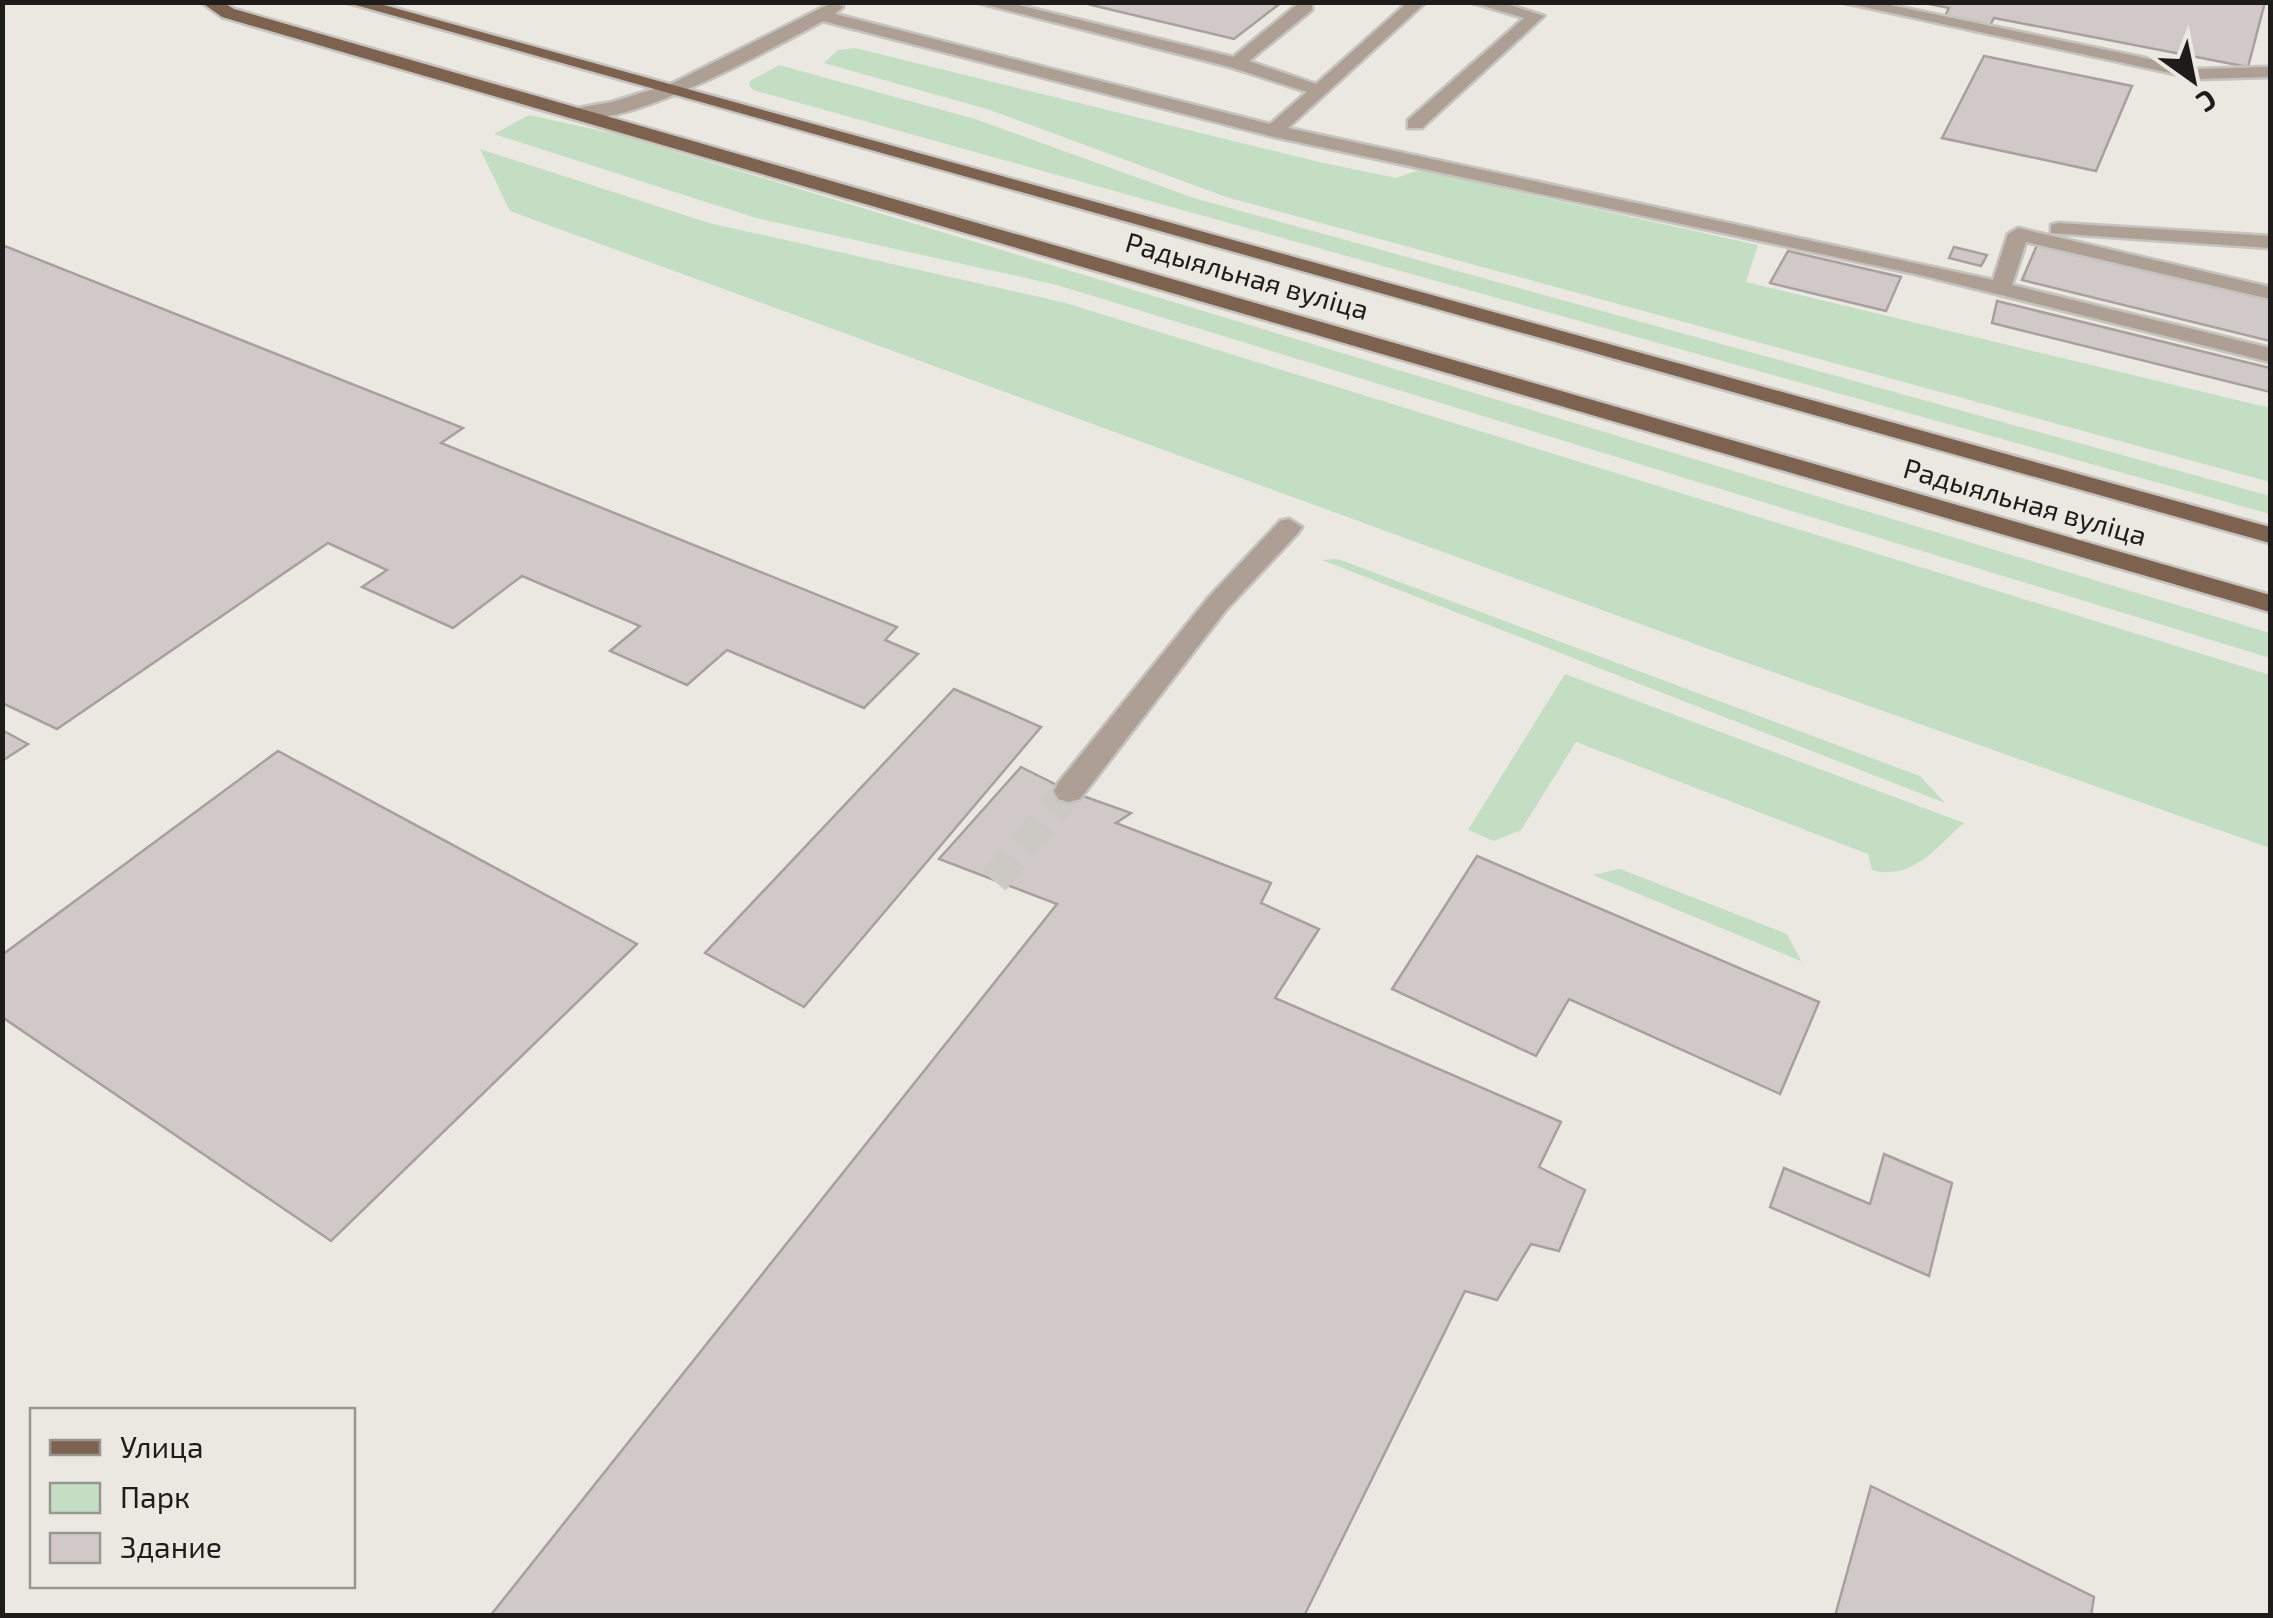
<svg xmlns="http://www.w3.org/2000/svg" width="2273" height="1618" viewBox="0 0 2273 1618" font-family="'Exo 2',sans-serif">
  <rect width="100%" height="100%" fill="#ebe8e2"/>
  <path fill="#c3dec3" d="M 855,48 L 1319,162 L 1396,178 L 1419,170 L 1758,245 L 1746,282 L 2270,408 L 2270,482 L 1226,197 L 990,110 L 824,63 L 838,50 Z
    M 779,65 L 975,119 L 1194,198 L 2270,496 L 2270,514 L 753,90 L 749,85 L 750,81 Z
    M 529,115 L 620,135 L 2270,633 L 2270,658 L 1057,285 L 756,218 L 494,134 Z
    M 480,149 L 709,223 L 1062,302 L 2270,675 L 2270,848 L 1736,659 L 510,211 Z
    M 1338,559 L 1920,776 L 1945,803 L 1322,560 Z
    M 1565,674 L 1964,823 C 1935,848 1913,881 1872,870 L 1868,854 L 1576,742 L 1521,830 L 1494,841 L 1468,830 Z
    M 1620,869 L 1787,934 L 1801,961 L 1593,875 Z"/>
  <path fill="#d1c9c8" stroke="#a8a09f" stroke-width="2.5" d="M 1095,2 L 1266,2 L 1278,5 L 1234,39 L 1091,5 Z
    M 1919,2 L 2265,2 L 2248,67 L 1994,18 L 1989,27 L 1944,18 L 1949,8 Z
    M 1984,56 L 2132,86 L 2096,171 L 1942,138 Z
    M 2,245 L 463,428 L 441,443 L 897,627 L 885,640 L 918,654 L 864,708 L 727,650 L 687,685 L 610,651 L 640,626 L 522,576 L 453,628 L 362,587 L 387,570 L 328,543 L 57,729 L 2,703 Z
    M 2037,245 L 2270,300 L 2270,341 L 2022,280 Z
    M 1954,247 L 1987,255 L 1981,266 L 1949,258 Z
    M 1788,251 L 1901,277 L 1886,311 L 1770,283 Z
    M 1997,301 L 2270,368 L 2270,392 L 1992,323 Z
    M 954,689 L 1041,727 L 804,1007 L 705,953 Z
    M 2,730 L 28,744 L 2,761 Z
    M 278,751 L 637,944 L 331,1241 L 2,1017 L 2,955 Z
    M 1021,767 L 1069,791 L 1131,813 L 1116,823 L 1271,883 L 1261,903 L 1319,929 L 1275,998 L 1561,1122 L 1539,1167 L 1585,1190 L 1559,1251 L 1531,1244 L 1497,1300 L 1465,1291 L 1304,1616 L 490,1616 L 1057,904 L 939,859 Z
    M 1477,856 L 1819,1002 L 1780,1094 L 1569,999 L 1536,1056 L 1392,989 Z
    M 1884,1154 L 1952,1183 L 1929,1276 L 1770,1207 L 1784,1168 L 1870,1204 Z
    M 1871,1486 L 2094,1597 L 2091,1616 L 1835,1616 Z"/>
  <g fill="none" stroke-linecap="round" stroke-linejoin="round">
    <path stroke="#ccc9c4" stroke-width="30" stroke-dasharray="30 15" stroke-linecap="butt" d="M 994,881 L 1069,791"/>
    <g stroke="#c6c3be" stroke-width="5">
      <path id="minor" d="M 833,2 L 843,7 L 835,14 L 1270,124 L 1307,92 L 1230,67 L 975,2 L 1006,2 L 1233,57 L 1300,2 L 1312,2 L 1312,10 L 1249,61 L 1316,84 L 1408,2 L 1426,2 L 1288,128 L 1993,280 L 2008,234 L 2018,228 L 2270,287 L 2270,299 L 2026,242 L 2012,285 L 2270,348 L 2270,362 L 1920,275 L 1274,137 L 823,21 C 784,42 605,142 570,113 L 572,109 L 612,102 L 673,83 Z
        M 1470,2 L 1501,2 L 1544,16 L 1422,128 L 1408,128 L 1408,120 L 1524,18 Z
        M 1841,2 L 1876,2 L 2198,69 L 2270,67 L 2270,77 L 2198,79 Z
        M 2058,223 L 2270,236 L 2270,248 L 2051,233 L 2051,225 Z
        M 1289,519 L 1302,527 L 1298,533 L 1226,610 L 1080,799 L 1069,802 L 1058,799 L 1054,791 L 1058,783 L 1208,598 L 1280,521 Z"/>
    </g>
    <g stroke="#c6c3be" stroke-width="5">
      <path id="major" d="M 201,2 L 222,2 L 234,9 L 2270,595 L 2270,612 L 222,17 Z
        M 345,2 L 373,2 L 2270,527 L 2270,543 Z"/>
    </g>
    <use href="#minor" fill="#ae9f94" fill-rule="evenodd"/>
    <use href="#major" fill="#7d624f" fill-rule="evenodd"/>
  </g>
  <g text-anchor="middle" stroke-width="10" stroke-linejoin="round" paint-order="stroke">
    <g font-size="28" fill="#1d1c1a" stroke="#ebe8e2">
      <text transform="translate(1247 276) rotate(16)" y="10">Радыяльная вуліца</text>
      <text transform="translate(2025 502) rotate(16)" y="10">Радыяльная вуліца</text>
    </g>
  </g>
  <rect width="2273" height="1618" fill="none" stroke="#1d1c1a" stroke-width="10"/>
  <rect x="30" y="1408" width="325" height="180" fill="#ebe8e2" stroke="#999692" stroke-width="2.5"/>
  <rect x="50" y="1440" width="50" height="15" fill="#7d624f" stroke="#999692" stroke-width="2.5"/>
  <text x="120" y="1458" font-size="30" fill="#1d1c1a">Улица</text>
  <rect x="50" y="1483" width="50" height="30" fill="#c3dec3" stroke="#999692" stroke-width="2.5"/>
  <text x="120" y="1508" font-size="30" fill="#1d1c1a">Парк</text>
  <rect x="50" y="1533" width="50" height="30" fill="#d1c9c8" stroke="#999692" stroke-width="2.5"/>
  <text x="120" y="1558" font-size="30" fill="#1d1c1a">Здание</text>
  <g transform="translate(2193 80) rotate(147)" stroke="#ebe8e2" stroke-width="8" paint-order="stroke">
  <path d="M0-8L18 38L0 25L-18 38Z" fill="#1d1c1a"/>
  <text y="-15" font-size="28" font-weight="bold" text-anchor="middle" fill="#1d1c1a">С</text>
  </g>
</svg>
